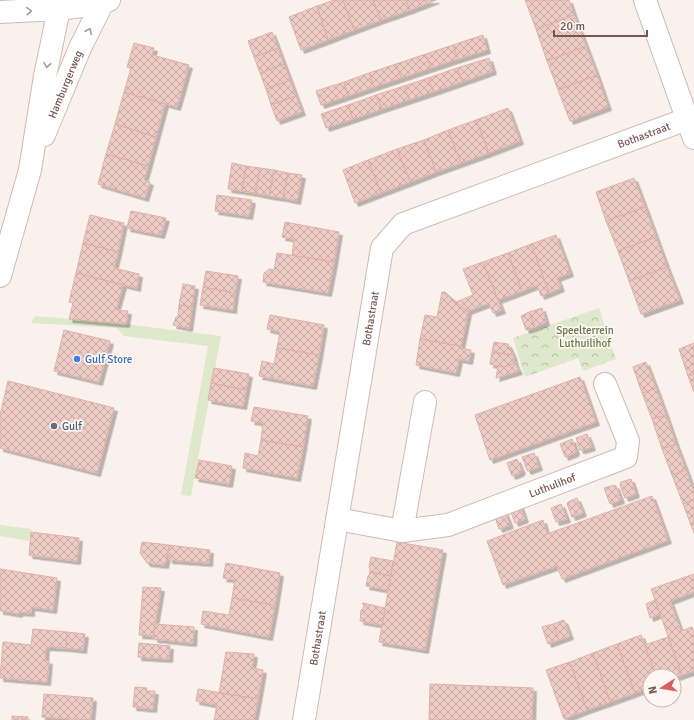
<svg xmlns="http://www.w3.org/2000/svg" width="694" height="720" viewBox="0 0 694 720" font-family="Signika,sans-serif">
  <defs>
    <pattern id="forest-crowns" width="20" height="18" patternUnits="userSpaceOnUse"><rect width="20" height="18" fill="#dee8cb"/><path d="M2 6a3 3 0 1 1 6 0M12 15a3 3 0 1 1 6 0" fill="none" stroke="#b9bfa7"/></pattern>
    <pattern id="building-cross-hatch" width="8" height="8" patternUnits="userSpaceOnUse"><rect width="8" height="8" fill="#eeccc6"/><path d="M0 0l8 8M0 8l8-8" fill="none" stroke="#c5a8a3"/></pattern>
    <filter id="shadow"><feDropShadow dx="3.5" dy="3.5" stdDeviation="0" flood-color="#0004"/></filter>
  </defs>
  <rect width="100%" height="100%" fill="#fbf1ec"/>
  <path fill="#dee8cb" d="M 35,316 L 117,323 L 221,336 L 191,496 L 181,495 L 208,346 L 124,336 L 117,328 L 31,323 Z
    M 0,525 L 31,529 L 29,541 L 0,536 Z"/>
  <path fill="url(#forest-crowns)" d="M 599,308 L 616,359 L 583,371 L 578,358 L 525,377 L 513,338 Z"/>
  <path fill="url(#building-cross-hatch)" stroke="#dfb0a8" filter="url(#shadow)" d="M 334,0 L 343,0 L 354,30 L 328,40 L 317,6 Z
    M 343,0 L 373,0 L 381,20 L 354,30 Z
    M 373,0 L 406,0 L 410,10 L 381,20 Z
    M 406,0 L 436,0 L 410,10 Z
    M 525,0 L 569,0 L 574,15 L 536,29 Z
    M 317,6 L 328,40 L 301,50 L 289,17 Z
    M 574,15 L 586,46 L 547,61 L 536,29 Z
    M 272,32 L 278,48 L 254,57 L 248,41 Z
    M 483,35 L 487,50 L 458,59 L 453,45 Z
    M 134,43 L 154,48 L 152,55 L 189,65 L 177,107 L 124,92 L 131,68 L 127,67 Z
    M 453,45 L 458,59 L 431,68 L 426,54 Z
    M 586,46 L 597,75 L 558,90 L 547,61 Z
    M 278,48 L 284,64 L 260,73 L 254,57 Z
    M 426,54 L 431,68 L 401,78 L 396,64 Z
    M 489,58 L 493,71 L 462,82 L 457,68 Z
    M 284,64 L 290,80 L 266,89 L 260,73 Z
    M 396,64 L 401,78 L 374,87 L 369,73 Z
    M 457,68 L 462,82 L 433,92 L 428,78 Z
    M 369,73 L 374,87 L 348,96 L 344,82 Z
    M 597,75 L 608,107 L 570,121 L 558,90 Z
    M 428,78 L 433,92 L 409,100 L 404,86 Z
    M 290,80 L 296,96 L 271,105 L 266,89 Z
    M 344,82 L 348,96 L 321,105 L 316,91 Z
    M 404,86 L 409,100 L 382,109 L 376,95 Z
    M 124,92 L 165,104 L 156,137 L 115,124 Z
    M 376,95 L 382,109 L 353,119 L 348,105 Z
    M 296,96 L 302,112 L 277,121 L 271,105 Z
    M 348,105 L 353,119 L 326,128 L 321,114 Z
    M 508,108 L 520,141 L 489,153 L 476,120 Z
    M 476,120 L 489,153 L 461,163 L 448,130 Z
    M 115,124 L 156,137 L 148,166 L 106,154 Z
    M 448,130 L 461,163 L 436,172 L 424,140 Z
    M 424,140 L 436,172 L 410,182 L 397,149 Z
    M 397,149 L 410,182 L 381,193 L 368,160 Z
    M 106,154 L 148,166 L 144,180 L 150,182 L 145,198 L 98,184 Z
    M 368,160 L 381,193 L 355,203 L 343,170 Z
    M 232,163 L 246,166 L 242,191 L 228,189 Z
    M 246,166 L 260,168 L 255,193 L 242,191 Z
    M 260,168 L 274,170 L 269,196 L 255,193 Z
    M 274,170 L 288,173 L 283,198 L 269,196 Z
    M 288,173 L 302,175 L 297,201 L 283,198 Z
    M 634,178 L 645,207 L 606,221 L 596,192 Z
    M 217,195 L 252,200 L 249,216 L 215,211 Z
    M 645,207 L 656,237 L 618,251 L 606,221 Z
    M 131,211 L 166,218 L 161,235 L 127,228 Z
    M 90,215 L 124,223 L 118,252 L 83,243 Z
    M 285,222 L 339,232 L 334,262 L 292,255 L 294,239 L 282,237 Z
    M 556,235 L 570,273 L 557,278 L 561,288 L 549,293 L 531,244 Z
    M 656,237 L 667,267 L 629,281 L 618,251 Z
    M 83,243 L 118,252 L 114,268 L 139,274 L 137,288 L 76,273 Z
    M 531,244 L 549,293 L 541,296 L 537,285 L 522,291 L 508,253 Z
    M 277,253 L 334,262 L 328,293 L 263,282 L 264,273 L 269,269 L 274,270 Z
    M 508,253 L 522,291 L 498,300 L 483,262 Z
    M 483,262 L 502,310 L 493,313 L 489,303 L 468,311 L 468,312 L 443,292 L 445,292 L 456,302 L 473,295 L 463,269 Z
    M 667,267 L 680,300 L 641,314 L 629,281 Z
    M 206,271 L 238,276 L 235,293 L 203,287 Z
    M 76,273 L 123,285 L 116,310 L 128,311 L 126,324 L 69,319 L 73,303 L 69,302 Z
    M 183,284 L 195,286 L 192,307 L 179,305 Z
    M 203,287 L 235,293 L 233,310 L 200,305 Z
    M 442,292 L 443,292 L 468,312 L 461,346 L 420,339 L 425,315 L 437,317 Z
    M 179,305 L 192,307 L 189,328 L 173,325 L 176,317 L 178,317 Z
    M 542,308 L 546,322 L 535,327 L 529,312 Z
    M 529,312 L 535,327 L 526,330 L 521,316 Z
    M 270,315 L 324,325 L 319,355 L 277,348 L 280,332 L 267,329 Z
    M 64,330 L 110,341 L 99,382 L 54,371 Z
    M 420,339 L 461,346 L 460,348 L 471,350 L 469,361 L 459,359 L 456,373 L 416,365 Z
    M 494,342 L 508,344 L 513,355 L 492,352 Z
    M 694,343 L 694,374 L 688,376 L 679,349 Z
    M 277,348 L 319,355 L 313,386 L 259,376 L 262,361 L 274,364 Z
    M 492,352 L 513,355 L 515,363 L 504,367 L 490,364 Z
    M 646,362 L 656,388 L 642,393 L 633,367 Z
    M 515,363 L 519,371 L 496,378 L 498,366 L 504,367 Z
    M 214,368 L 249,374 L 246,390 L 211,383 Z
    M 694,374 L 694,392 L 688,376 Z
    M 580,377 L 596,422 L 490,460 L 475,415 Z
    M 8,381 L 114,408 L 97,473 L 0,448 L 0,415 Z
    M 211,383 L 246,390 L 243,406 L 208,400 Z
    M 656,388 L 666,415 L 652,419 L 642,393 Z
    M 254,407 L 308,416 L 303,447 L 261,440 L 263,423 L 251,421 Z
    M 666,415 L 676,444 L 662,449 L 652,419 Z
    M 587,434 L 592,447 L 583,450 L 580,450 L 576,438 Z
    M 572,439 L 576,451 L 575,453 L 565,457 L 560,444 Z
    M 261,440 L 303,447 L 297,478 L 243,468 L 245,453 L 258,456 Z
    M 676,444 L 686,470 L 672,475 L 662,449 Z
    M 534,453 L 539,467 L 528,471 L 527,470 L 522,457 Z
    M 517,459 L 522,471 L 520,473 L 512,476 L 507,463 Z
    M 199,460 L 232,466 L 229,484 L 195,478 Z
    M 686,470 L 694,492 L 694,499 L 683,504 L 672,475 Z
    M 631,479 L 636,494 L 625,498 L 620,485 L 621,482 Z
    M 614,485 L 616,486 L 621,500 L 610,504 L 604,488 Z
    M 652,496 L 668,540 L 562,579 L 557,566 L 503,585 L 487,541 L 543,520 L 547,534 Z
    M 577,498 L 583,513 L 572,517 L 567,504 L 568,502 Z
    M 694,499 L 694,533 L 683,504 Z
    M 561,504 L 562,506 L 567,519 L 556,522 L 551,508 Z
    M 520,505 L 525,519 L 515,523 L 510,510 Z
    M 505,512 L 510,525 L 499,529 L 494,514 Z
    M 31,532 L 79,538 L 77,561 L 29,555 Z
    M 142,542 L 169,545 L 165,565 L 147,563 L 140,553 Z
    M 397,542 L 443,550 L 425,650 L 379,642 Z
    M 169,545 L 210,550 L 209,563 L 169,560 Z
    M 371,557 L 393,561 L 391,576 L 370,572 L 370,569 L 369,567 Z
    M 226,563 L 280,573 L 275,605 L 232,598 L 235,580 L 223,578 Z
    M 0,569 L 57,578 L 53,610 L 31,607 L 31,613 L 19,612 L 19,614 L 2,611 L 0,611 Z
    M 370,572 L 391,576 L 388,590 L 366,586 L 368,576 L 369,575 Z
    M 694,574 L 694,592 L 670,601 L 681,631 L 692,627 L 694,633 L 694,671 L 682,675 L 651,589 Z
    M 143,587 L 161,588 L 153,636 L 139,635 Z
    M 232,598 L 275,605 L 269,637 L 201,624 L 203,611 L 229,615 Z
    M 655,600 L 660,614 L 650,618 L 646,604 Z
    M 363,603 L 385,608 L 382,625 L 360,621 L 361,610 L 363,609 L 364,604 L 362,604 Z
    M 564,620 L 570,636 L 559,640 L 553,624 Z
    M 155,624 L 194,627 L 193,643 L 154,639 Z
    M 553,624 L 559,640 L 548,644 L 542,627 Z
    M 33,629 L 67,632 L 66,648 L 46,647 L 45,660 L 49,661 L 47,682 L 0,678 L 3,642 L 31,645 Z
    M 67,632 L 85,634 L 83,650 L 66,648 Z
    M 641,635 L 656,676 L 650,676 L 650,687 L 635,693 L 617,644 Z
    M 668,637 L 682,675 L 674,678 L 674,676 L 656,676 L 645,645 Z
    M 139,643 L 170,646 L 169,659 L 138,657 Z
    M 617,644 L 635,693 L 610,702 L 593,653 Z
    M 226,652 L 254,654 L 252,668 L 263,670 L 258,699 L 219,693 Z
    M 593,653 L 610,702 L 587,710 L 570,662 Z
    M 570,662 L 587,710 L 564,719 L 546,670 Z
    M 430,684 L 533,688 L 532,720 L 429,720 Z
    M 135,687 L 147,688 L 146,691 L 155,691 L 153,709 L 133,707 Z
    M 198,689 L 258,699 L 254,720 L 214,720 L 217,705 L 196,701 Z
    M 44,694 L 93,698 L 91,720 L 42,717 Z
    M 12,716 L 28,717 L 28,720 L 12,720 Z"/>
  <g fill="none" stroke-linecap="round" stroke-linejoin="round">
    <g stroke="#cebab5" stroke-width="24">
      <g id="street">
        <path d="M 645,0 L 694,138"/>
        <path d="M 0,12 L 59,9 L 103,3 L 109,0"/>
        <path id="s1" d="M 337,519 L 402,531 L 448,525 L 626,457 L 628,441 L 605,384"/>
        <path d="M 402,531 L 425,402"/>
        <path id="s2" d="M 304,720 L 382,248 L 403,224 L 687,119"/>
      </g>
    </g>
    <g stroke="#d1b9b3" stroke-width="24">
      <g id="secondary">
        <path id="s3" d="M 44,135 L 80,48 L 104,0"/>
        <path d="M 0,276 L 30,170 L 45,76 L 59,9 L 62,0"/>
      </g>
    </g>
    <use href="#street" stroke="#fff" stroke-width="22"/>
    <use href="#secondary" stroke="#fff" stroke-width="22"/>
  </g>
  <defs><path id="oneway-chevron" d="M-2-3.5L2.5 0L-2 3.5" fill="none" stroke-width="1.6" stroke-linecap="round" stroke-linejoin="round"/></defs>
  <g stroke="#ac9997">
    <use href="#oneway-chevron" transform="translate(29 11) rotate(-4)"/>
    <use href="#oneway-chevron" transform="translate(89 31) rotate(-63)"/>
    <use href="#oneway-chevron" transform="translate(47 65) rotate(101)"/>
  </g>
  <circle fill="#3f7fe0" stroke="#fef6f2" stroke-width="1.5" cx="77" cy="359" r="4"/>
  <circle fill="#5c6f8a" stroke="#fef6f2" stroke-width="1.5" cx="54" cy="426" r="4"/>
  <g text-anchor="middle" stroke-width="3.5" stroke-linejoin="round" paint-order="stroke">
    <g font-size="11" fill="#745551" stroke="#fef6f2">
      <text dy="4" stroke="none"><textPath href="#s3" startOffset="55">Hamburgerweg</textPath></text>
      <text dy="4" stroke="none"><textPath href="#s2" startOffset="767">Bothastraat</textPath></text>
      <text dy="4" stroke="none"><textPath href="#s2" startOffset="407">Bothastraat</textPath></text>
      <text dy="4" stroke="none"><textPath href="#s1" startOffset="224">Luthulihof</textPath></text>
      <text dy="4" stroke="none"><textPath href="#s2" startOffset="83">Bothastraat</textPath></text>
    </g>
    <g font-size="11" fill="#63784a" stroke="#fef6f2">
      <text x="585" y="334">Speelterrein<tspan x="585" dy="13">Luthuilihof</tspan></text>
    </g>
    <g font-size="11" fill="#366cbe" stroke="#fef6f2" text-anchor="start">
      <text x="85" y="363">Gulf Store</text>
    </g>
    <g font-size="11" fill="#4e5e75" stroke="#fef6f2" text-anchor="start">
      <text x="62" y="430">Gulf</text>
    </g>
  </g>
  <g transform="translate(662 688) rotate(258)"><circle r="19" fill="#fef6f2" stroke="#c7b6b2"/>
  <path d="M0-3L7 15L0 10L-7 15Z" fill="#d75f61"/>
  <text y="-6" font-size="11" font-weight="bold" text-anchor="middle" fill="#745551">N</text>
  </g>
  <path d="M554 30v6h93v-6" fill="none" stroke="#745551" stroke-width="2"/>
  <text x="560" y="30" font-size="12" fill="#745551" stroke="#fef6f2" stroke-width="3" paint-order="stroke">20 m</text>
</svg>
